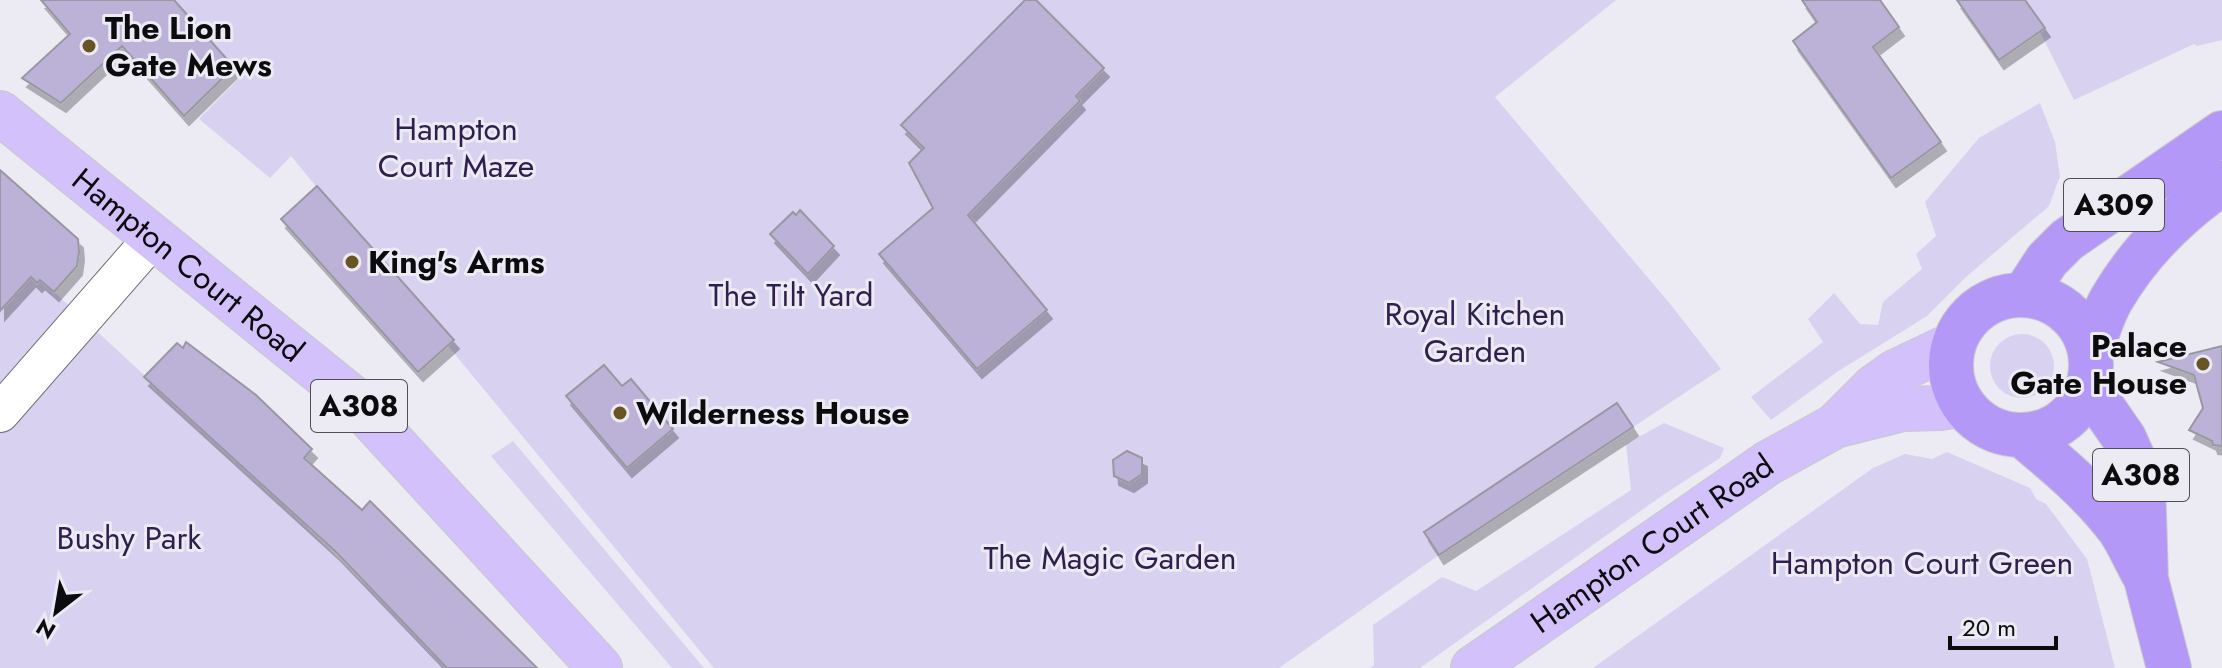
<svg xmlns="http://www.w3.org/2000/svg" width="2222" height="668" viewBox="0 0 2222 668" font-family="Jost,sans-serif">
  <defs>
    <filter id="shadow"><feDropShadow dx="5" dy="9" stdDeviation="0" flood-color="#0004"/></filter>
  </defs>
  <rect width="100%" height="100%" fill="#eceaf3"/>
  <path fill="#d9d1f0" d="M 174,0 L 1616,0 L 1495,97 L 1671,305 L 1721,369 L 1439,555 L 1279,668 L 714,668 L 291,156 L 270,178 L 199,119 L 242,75 Z
    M 2025,0 L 2222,0 L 2222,40 L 2197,46 L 2194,44 L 2074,100 L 2040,32 L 2045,27 Z
    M 2040,103 L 2055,142 L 2060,176 L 2049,206 L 1966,277 L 1927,316 L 1837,372 L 1771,420 L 1751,397 L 1823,342 L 1808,319 L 1834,293 L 1860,324 L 1878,325 L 1883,302 L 1922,269 L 1916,254 L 1936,236 L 1925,202 L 1979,138 Z
    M 0,251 L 36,282 L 41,280 L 270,491 L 450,668 L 0,668 Z
    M1990 366a32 32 0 1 1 64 0a32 32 0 1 1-64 0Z
    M 1664,423 L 1724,448 L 1720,458 L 1663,495 L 1420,668 L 1370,668 L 1374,665 L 1373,625 L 1442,577 L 1476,591 L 1631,490 L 1626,444 Z
    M 513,441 L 704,668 L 672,668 L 491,456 Z
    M 1947,452 L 2030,488 L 2036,499 L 2046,504 L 2087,559 L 2115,668 L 1593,668 L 1873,468 L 1905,454 L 1932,459 Z"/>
  <path fill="#bcb2d8" stroke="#9997a0" stroke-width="2" filter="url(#shadow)" d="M 41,0 L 174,0 L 234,67 L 184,116 L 122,46 L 61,103 L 22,78 L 70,34 Z
    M 1025,0 L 1036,0 L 1104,68 L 1076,96 L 1080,101 L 968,215 L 1047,310 L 977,369 L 879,254 L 933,208 L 909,163 L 924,148 L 901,125 Z
    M 1802,0 L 1880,0 L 1899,27 L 1873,47 L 1941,142 L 1891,178 L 1793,41 L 1817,22 Z
    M 1957,0 L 2025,0 L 2045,28 L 1999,60 Z
    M 0,170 L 78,239 L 79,252 L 77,266 L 54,292 L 40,280 L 37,283 L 31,277 L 0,311 Z
    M 317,186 L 454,340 L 418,372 L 281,219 Z
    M 800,210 L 834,246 L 808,274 L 770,234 L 793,212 L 796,215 Z
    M 186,342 L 256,395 L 312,449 L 304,458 L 362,510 L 370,501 L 537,668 L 447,668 L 336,552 L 144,377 L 177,343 L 183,348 Z
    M 2222,346 L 2222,446 L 2213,445 L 2212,441 L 2189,430 L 2203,408 L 2194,375 L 2158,362 Z
    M 604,365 L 622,386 L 631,379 L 673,429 L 627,468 L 566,396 Z
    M 1617,403 L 1633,427 L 1439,555 L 1424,532 Z
    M 1127,451 L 1142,458 L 1142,474 L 1129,483 L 1114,476 L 1113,460 Z"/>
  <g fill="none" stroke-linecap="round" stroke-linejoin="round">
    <g stroke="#727079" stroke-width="40">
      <path id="street" d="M 0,413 L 154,237"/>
    </g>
    <g stroke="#cac9ca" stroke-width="46">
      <g id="primary">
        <path id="s1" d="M 0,113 L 350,396 L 600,668"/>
        <path d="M 1837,424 L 1874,387 L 1895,372 L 1954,344"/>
        <path id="s2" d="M 1473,668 L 1768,463 L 1835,426 L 1903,409 L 1940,408 L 1963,404"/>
      </g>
    </g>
    <g stroke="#cac9ca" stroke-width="46">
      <path id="highway" d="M1951 365a70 70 0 1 1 140 0a70 70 0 1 1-140 0Z
        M 2024,295 L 2047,260 L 2067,240 L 2222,133
        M 2090,352 C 2097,335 2102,316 2111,300 C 2139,252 2176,215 2222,183
        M 2088,386 L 2124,438 L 2143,480 L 2146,579 L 2169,668
        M 2022,435 C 2057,464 2091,492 2119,529 C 2128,542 2135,559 2143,573"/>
    </g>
    <use href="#street" stroke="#fff" stroke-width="38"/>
    <use href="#primary" stroke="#d2c1fa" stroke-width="44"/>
    <use href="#highway" stroke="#b498f7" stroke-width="44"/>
  </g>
  <g fill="#695423" stroke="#eceaf3" stroke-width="3">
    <circle cx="89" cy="46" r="8"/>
    <circle cx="352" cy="262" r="8"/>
    <circle cx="2203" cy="364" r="8"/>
    <circle cx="620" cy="413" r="8"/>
  </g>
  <g text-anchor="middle" stroke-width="6" stroke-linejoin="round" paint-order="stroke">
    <g fill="#eceaf3" stroke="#4f4e53" stroke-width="2">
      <rect x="2064" y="179" width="100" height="52" rx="6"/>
      <rect x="311" y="380" width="96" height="52" rx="6"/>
      <rect x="2093" y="449" width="96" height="52" rx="6"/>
    </g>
    <g font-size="30" font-weight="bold" fill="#0c0b0e">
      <text x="2114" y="215">A309</text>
      <text x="359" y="416">A308</text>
      <text x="2141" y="485">A308</text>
    </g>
    <g font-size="32" font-weight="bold" fill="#0c0b0e" stroke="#eceaf3" text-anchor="start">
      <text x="105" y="39">The Lion<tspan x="105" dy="37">Gate Mews</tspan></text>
      <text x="368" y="273">King's Arms</text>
      <text x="2187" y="357" text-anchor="end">Palace<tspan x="2187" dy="37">Gate House</tspan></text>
      <text x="636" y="424">Wilderness House</text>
    </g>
    <g font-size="32" fill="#2f1e4e" stroke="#eceaf3">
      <text x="456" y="140">Hampton<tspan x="456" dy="37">Court Maze</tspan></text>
      <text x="791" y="306">The Tilt Yard</text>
      <text x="1475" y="325">Royal Kitchen<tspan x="1475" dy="37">Garden</tspan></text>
      <text x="129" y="549">Bushy Park</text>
      <text x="1110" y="569">The Magic Garden</text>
      <text x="1922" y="574">Hampton Court Green</text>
    </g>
    <g font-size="32" fill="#0c0b0e" stroke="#eceaf3">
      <text dy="11" stroke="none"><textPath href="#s1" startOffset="242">Hampton Court Road</textPath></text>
      <text dy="11" stroke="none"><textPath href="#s2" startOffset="218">Hampton Court Road</textPath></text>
    </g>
  </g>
  <g transform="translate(56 612) rotate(211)" stroke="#eceaf3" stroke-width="6" paint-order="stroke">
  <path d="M0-6L14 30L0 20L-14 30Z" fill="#0c0b0e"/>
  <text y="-12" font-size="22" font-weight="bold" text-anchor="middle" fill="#0c0b0e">N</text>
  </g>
  <path d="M1950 636v12h106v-12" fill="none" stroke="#0c0b0e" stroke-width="4"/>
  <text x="1962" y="636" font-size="24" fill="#0c0b0e" stroke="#eceaf3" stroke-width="6" paint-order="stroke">20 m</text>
</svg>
